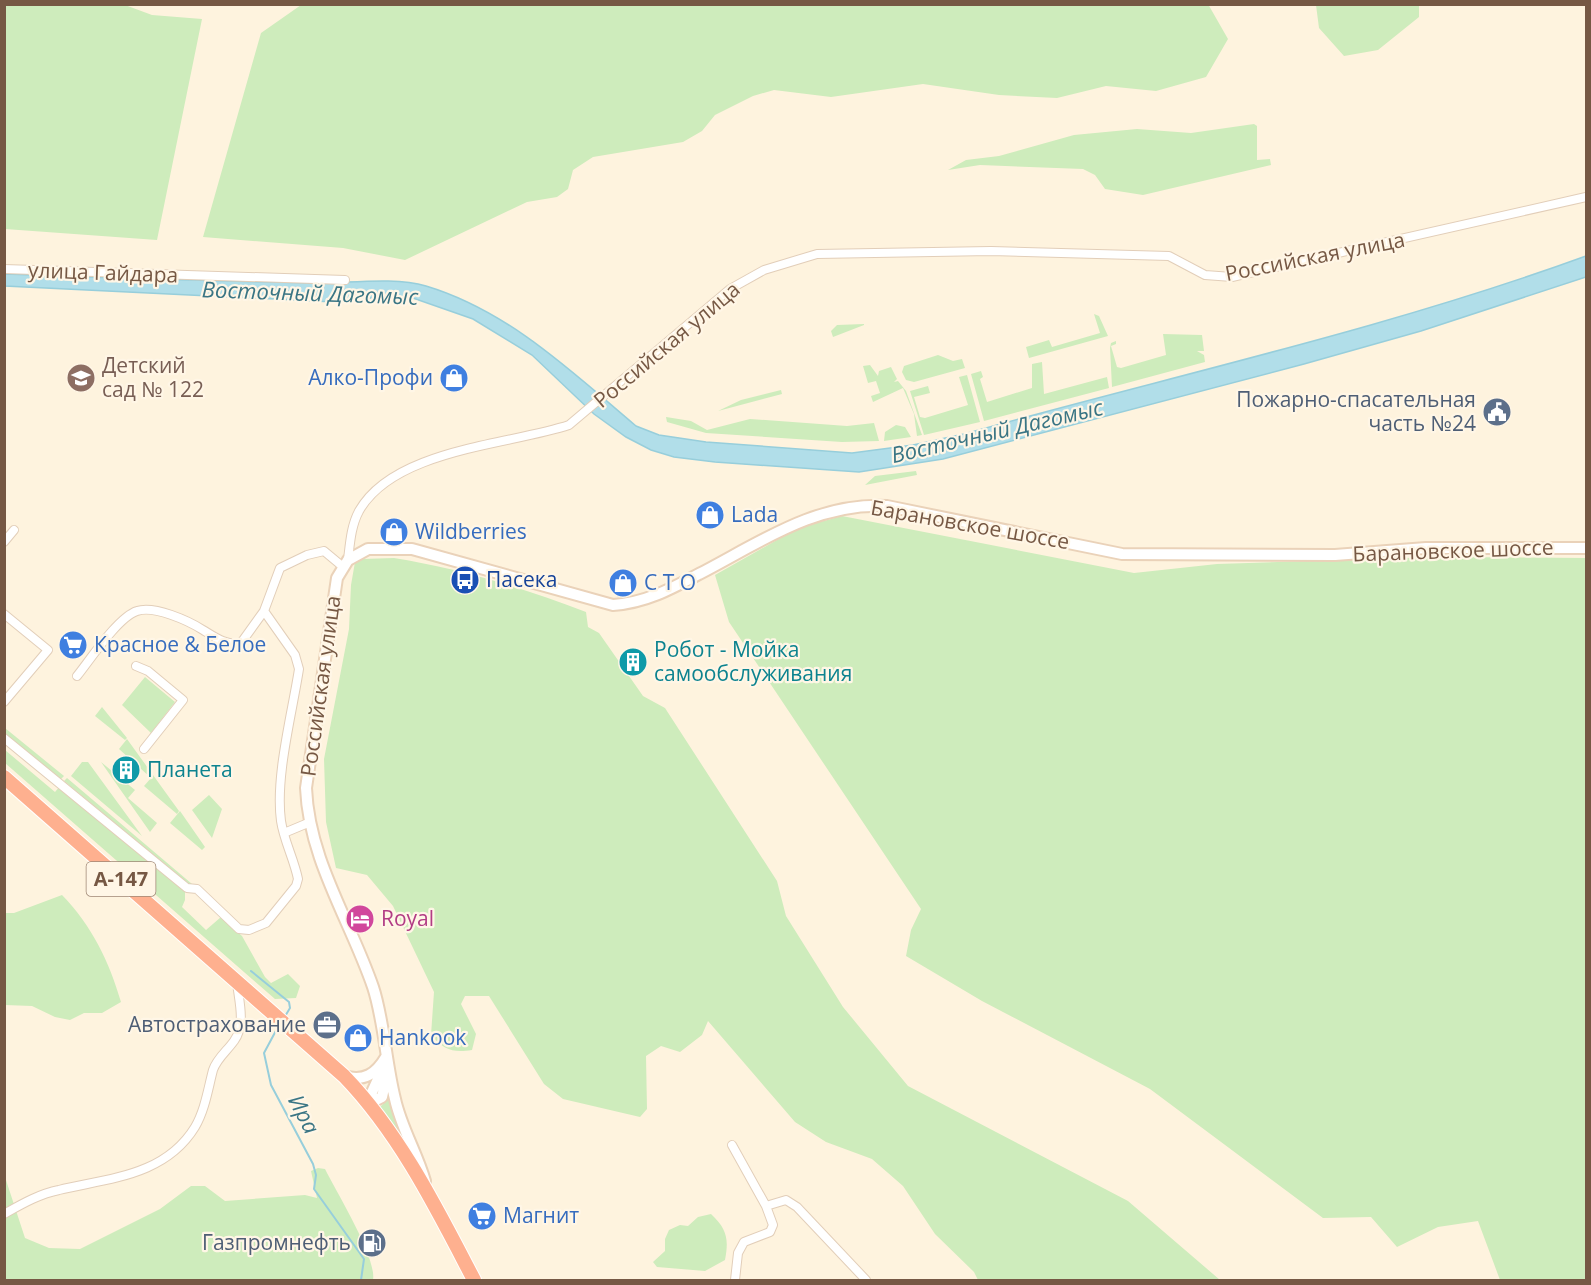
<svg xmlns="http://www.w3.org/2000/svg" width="1591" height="1285" viewBox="0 0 1591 1285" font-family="'Open Sans',sans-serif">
  <rect width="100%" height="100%" fill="#fef3de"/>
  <path fill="#ceecbc" d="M 1208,4 L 1228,39 L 1206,77 L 1156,91 L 1106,86 L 1057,98 L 999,95 L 923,84 L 831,97 L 774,90 L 753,96 L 715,115 L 702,131 L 683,142 L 593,157 L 573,170 L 568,189 L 557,197 L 527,202 L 405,260 L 343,248 L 203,237 L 261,33 L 301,5 Z
    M 4,5 L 125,5 L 152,15 L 202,19 L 157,240 L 5,229 Z
    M 1316,5 L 1419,5 L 1419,17 L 1378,50 L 1344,56 L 1319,28 Z
    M 1254,124 L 1257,126 L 1257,160 L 1270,159 L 1271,165 L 1143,195 L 1105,189 L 1095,175 L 1083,169 L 980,165 L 948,170 L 966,160 L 999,156 L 1074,135 L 1137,129 L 1191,133 Z
    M 1094,314 L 1099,316 L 1108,336 L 1029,358 L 1026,347 L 1049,340 L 1052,347 L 1100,333 Z
    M 864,324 L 864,325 L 833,337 L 831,331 L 837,325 Z
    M 1163,334 L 1202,335 L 1204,351 L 1197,351 L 1204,355 L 1205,362 L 1112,387 L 1110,348 L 1111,343 L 1116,341 L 1116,344 L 1111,346 L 1117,367 L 1121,368 L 1166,355 Z
    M 938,355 L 953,361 L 962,359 L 965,368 L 914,382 L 906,380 L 902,372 L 904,366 Z
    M 1042,362 L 1044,394 L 1107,377 L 1109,388 L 984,421 L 971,374 L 981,371 L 983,377 L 980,379 L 987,402 L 1032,388 L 1032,364 Z
    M 870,365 L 878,376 L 879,371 L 891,367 L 897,379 L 894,382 L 898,381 L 906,391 L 922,435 L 917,436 L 914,414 L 903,388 L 873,402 L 871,396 L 880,393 L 876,381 L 868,383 L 863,366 Z
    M 967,375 L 980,422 L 924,435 L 910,391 L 928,386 L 930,393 L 914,397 L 920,417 L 925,418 L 968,405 L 959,377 Z
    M 781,390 L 782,394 L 718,411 L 741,400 Z
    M 666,417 L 691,421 L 707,430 L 750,419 L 847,426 L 874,423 L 879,441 L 842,442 L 706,433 L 667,422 Z
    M 896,425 L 905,427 L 911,437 L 884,441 L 885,432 Z
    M 916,471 L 917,475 L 865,485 L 875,476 Z
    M 842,516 L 1134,573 L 1217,564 L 1437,557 L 1586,558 L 1586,1280 L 1500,1280 L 1478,1221 L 1438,1227 L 1397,1247 L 1371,1217 L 1323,1218 L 1150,1089 L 982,1001 L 906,956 L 911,930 L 921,909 L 729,622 L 715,575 L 798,528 Z
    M 394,558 C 461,569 524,588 586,612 L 588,627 L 599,633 L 643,696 L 665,708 L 777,881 L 786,916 L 843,1007 L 908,1086 L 1128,1201 L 1220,1280 L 978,1280 L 974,1272 L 935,1234 L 903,1186 L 872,1159 L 826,1142 L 795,1122 L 708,1021 L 702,1035 L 680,1052 L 661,1046 L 646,1056 L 647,1109 L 640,1117 L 563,1099 L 544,1084 L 489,996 L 465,996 L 461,1004 L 476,1034 L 472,1050 C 453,1053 444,1050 431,1035 L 434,992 L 393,906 L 367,875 L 336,868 L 326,822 L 324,759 L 349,629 L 351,585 L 355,562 L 362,559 Z
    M 145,677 L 175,702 L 151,733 L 122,705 Z
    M 102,707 L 127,738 L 125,740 L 95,716 Z
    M 5,728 L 64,776 L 61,779 L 5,734 Z
    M 127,739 L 179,811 L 177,814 L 144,786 L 151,778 L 119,749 Z
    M 5,750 L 55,792 L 60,786 L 185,889 L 185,900 L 182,907 L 206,930 L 221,917 L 242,936 L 265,977 L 271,983 L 288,974 L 300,986 L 296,998 L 275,999 L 5,763 Z
    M 82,762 L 88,762 L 142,836 L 71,776 Z
    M 101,762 L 135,790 L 128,798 L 157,823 L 150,832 Z
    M 67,778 L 192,884 L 192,887 L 64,781 Z
    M 209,795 L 222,809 L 212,838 L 192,810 Z
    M 180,811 L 205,847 L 202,850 L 170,823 Z
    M 62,895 C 92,926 109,961 121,1002 L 102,1013 L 84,1013 L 70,1020 L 55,1017 L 32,1006 L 5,1005 L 5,913 L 14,913 Z
    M 388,1099 L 390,1100 L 406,1147 L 380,1107 Z
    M 318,1168 L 325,1169 C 337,1193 377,1258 373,1280 L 5,1280 L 4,1174 L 25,1238 L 49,1248 L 80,1249 L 160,1209 L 191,1186 L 205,1186 L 225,1201 L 305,1195 L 317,1198 L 311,1171 Z
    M 711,1214 C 727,1229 729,1239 725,1260 L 705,1271 L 657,1267 L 653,1262 L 665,1251 L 665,1239 L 669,1230 L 680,1225 L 688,1226 L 698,1217 Z"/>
  <path fill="#b1dee9" stroke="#97cedb" stroke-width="1.5" d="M 1586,256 L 1586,277 L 1421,331 L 1304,364 L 943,459 L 859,472 L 715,462 L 674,457 L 651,450 L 626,437 L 594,414 L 532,355 L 473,319 L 410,297 L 380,297 L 334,302 L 5,286 L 5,274 C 106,278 207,281 309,283 C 344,284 393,276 426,286 C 509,311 572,372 636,426 L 659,435 L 706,442 L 852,453 L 913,445 L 964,434 C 1171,376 1383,330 1586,256 Z"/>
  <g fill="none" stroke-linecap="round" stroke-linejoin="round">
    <path stroke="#97cedb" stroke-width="2" d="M 251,971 L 289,1002 L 290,1008 L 284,1018
      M 279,1025 L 264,1053 L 271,1085 L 313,1164 L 316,1175 L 314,1189 L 364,1259 L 361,1280"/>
    <g stroke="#e2ceb9" stroke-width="10">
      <path id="street" d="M 4,269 L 345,280
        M 4,542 L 14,530
        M 348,560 C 350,543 351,526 359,511 C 394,449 509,445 569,425 L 730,289 L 764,270 L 817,254 L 991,251 L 1169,256 L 1205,275 L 1232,277 L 1586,197
        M 4,614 L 48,650 L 4,702
        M 136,666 L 148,671 L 183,700 L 144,749
        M 77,676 C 90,660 118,617 137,611 C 154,605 189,621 203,630 C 216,638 227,646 241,643 L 264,611
        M 4,738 L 187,888 L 197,889 L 239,929 L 249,930 L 266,923 L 296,886 L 298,879 C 294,859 284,841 281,821 C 275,777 292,714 299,669 L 295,655 L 264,611 L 280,568 L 307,555 L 324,551 L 342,566
        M 284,833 L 308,823
        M 732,1145 L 766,1206 L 773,1225 L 770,1232 L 744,1242 L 738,1253 L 735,1280
        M 766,1206 L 786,1200 L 797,1207 L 866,1280
        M 4,1214 C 22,1204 39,1194 59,1190 C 109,1178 165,1176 195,1127 C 205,1110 208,1089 213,1070 C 217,1058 227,1051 234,1041 C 246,1025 239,1001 237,983"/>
    </g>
    <g stroke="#ead2b9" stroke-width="14">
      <path id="secondary" d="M 344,1076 C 364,1082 376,1074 386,1057
        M 368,1101 L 384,1066
        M 370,1103 L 382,1097 L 387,1075
        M 425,1181 C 417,1153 401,1127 395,1099 C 386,1064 384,1020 373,987 C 350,920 309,860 306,788 L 337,578 L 348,560 L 368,549 L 412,549 L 613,605 C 645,603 671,589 699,574 C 759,543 816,502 887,506 L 1122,554 L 1335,555 L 1426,548 L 1586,548"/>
    </g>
    <g stroke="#fff" stroke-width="16">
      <path id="highway" d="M 4,777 L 344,1076 C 400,1134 437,1209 474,1280"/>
    </g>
    <use href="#street" stroke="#fff" stroke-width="8"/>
    <use href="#secondary" stroke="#fff" stroke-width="10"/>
    <use href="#highway" stroke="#feb08f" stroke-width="14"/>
  </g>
  <defs>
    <g id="school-disc" transform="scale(1.5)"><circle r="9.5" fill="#8d6e63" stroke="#fff6e6"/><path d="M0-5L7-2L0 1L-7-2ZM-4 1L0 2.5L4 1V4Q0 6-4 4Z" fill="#fff"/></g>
    <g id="shop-disc" transform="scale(1.5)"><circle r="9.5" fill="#3f7fe0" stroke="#fff6e6"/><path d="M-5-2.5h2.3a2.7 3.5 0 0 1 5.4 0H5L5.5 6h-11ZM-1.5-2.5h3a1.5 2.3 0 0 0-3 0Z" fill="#fff"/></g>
    <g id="civic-disc" transform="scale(1.5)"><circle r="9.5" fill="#5c6f8a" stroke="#fff6e6"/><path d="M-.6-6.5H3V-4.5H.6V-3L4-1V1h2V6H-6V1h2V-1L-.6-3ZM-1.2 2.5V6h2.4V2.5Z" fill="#fff"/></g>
    <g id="bus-disc" transform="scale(1.5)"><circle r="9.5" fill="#1a4fb4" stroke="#fff6e6"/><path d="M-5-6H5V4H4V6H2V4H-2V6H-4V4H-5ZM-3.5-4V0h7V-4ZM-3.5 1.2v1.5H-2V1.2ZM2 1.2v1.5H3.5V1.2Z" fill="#fff"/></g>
    <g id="supermarket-disc" transform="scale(1.5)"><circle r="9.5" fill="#3f7fe0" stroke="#fff6e6"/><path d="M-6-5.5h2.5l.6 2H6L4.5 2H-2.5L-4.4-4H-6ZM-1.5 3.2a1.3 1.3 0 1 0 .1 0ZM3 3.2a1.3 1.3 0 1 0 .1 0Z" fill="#fff"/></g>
    <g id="building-disc" transform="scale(1.5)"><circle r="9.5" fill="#0f9aa8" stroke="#fff6e6"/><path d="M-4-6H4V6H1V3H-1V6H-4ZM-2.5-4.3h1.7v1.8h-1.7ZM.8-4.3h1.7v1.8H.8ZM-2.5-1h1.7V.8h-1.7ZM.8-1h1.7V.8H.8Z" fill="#fff"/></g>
    <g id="hotel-disc" transform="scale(1.5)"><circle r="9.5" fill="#d1479c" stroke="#fff6e6"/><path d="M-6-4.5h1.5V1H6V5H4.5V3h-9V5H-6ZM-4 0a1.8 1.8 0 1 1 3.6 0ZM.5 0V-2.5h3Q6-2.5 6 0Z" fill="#fff"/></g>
    <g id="office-disc" transform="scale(1.5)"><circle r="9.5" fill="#5c6f8a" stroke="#fff6e6"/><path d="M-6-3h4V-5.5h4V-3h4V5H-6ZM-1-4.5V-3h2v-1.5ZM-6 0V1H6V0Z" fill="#fff"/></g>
    <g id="fuel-disc" transform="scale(1.5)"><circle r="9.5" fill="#5c6f8a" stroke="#fff6e6"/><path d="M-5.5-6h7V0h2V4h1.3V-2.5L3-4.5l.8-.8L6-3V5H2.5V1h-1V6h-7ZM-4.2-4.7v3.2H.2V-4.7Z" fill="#fff"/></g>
  </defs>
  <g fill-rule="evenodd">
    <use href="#school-disc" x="81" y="378"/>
    <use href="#shop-disc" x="454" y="378"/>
    <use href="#civic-disc" x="1497" y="412"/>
    <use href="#shop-disc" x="710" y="515"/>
    <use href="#shop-disc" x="394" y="532"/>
    <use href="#bus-disc" x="465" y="580"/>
    <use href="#shop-disc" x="623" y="583"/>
    <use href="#supermarket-disc" x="73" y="645"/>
    <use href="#building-disc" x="633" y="662"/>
    <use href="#building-disc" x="126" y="770"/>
    <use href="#hotel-disc" x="360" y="919"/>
    <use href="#office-disc" x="327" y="1025"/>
    <use href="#shop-disc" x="358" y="1038"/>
    <use href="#supermarket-disc" x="482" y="1216"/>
    <use href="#fuel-disc" x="372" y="1243"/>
  </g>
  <g text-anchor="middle" stroke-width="4.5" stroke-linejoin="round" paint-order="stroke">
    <rect fill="#fff6e6" stroke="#9f8775" stroke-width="1.5" x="86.5" y="862" width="69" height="34" rx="4.5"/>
    <g font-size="20" font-weight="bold" fill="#765844">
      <text x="121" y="886">А-147</text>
    </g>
    <g font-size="21" fill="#765844" stroke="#fff6e6">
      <text transform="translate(1315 257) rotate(-11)" y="7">Российская улица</text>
      <text transform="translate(103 273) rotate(2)" y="7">улица Гайдара</text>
      <text transform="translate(667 345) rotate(-40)" y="7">Российская улица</text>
      <text transform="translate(970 525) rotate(10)" y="7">Барановское шоссе</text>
      <text transform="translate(1453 551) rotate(-2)" y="7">Барановское шоссе</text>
      <text transform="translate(321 686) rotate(-82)" y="7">Российская улица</text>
    </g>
    <g font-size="21" fill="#785e54" stroke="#fff6e6" text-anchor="start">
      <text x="102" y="373">Детский<tspan x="102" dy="24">сад № 122</tspan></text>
    </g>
    <g font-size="21" fill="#366cbe" stroke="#fff6e6" text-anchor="start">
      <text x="433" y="385" text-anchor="end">Алко-Профи</text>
      <text x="731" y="522">Lada</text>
      <text x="415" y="539">Wildberries</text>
      <text x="644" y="590">С Т О</text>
      <text x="94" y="652">Красное &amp; Белое</text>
      <text x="379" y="1045">Hankook</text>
      <text x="503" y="1223">Магнит</text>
    </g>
    <g font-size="21" fill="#4e5e75" stroke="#fff6e6" text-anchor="end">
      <text x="1476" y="407">Пожарно-спасательная<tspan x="1476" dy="24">часть №24</tspan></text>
      <text x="306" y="1032">Автострахование</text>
      <text x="351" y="1250">Газпромнефть</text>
    </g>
    <g font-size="21" fill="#164399" stroke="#fff6e6" text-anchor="start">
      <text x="486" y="587">Пасека</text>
    </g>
    <g font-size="21" fill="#0d838f" stroke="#fff6e6" text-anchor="start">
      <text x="654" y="657">Робот - Мойка<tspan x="654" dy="24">самообслуживания</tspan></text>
      <text x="147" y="777">Планета</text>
    </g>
    <g font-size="21" fill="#b23c85" stroke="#fff6e6" text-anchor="start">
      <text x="381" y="926">Royal</text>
    </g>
    <g font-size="22" font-style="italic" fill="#3a7584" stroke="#fff6e6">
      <text transform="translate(310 293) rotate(2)" y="8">Восточный Дагомыс</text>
      <text transform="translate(997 431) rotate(-13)" y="8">Восточный Дагомыс</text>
      <text transform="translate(304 1114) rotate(62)" y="8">Ира</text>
    </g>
  </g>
  <rect width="1591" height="1285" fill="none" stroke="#765844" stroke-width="12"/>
</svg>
